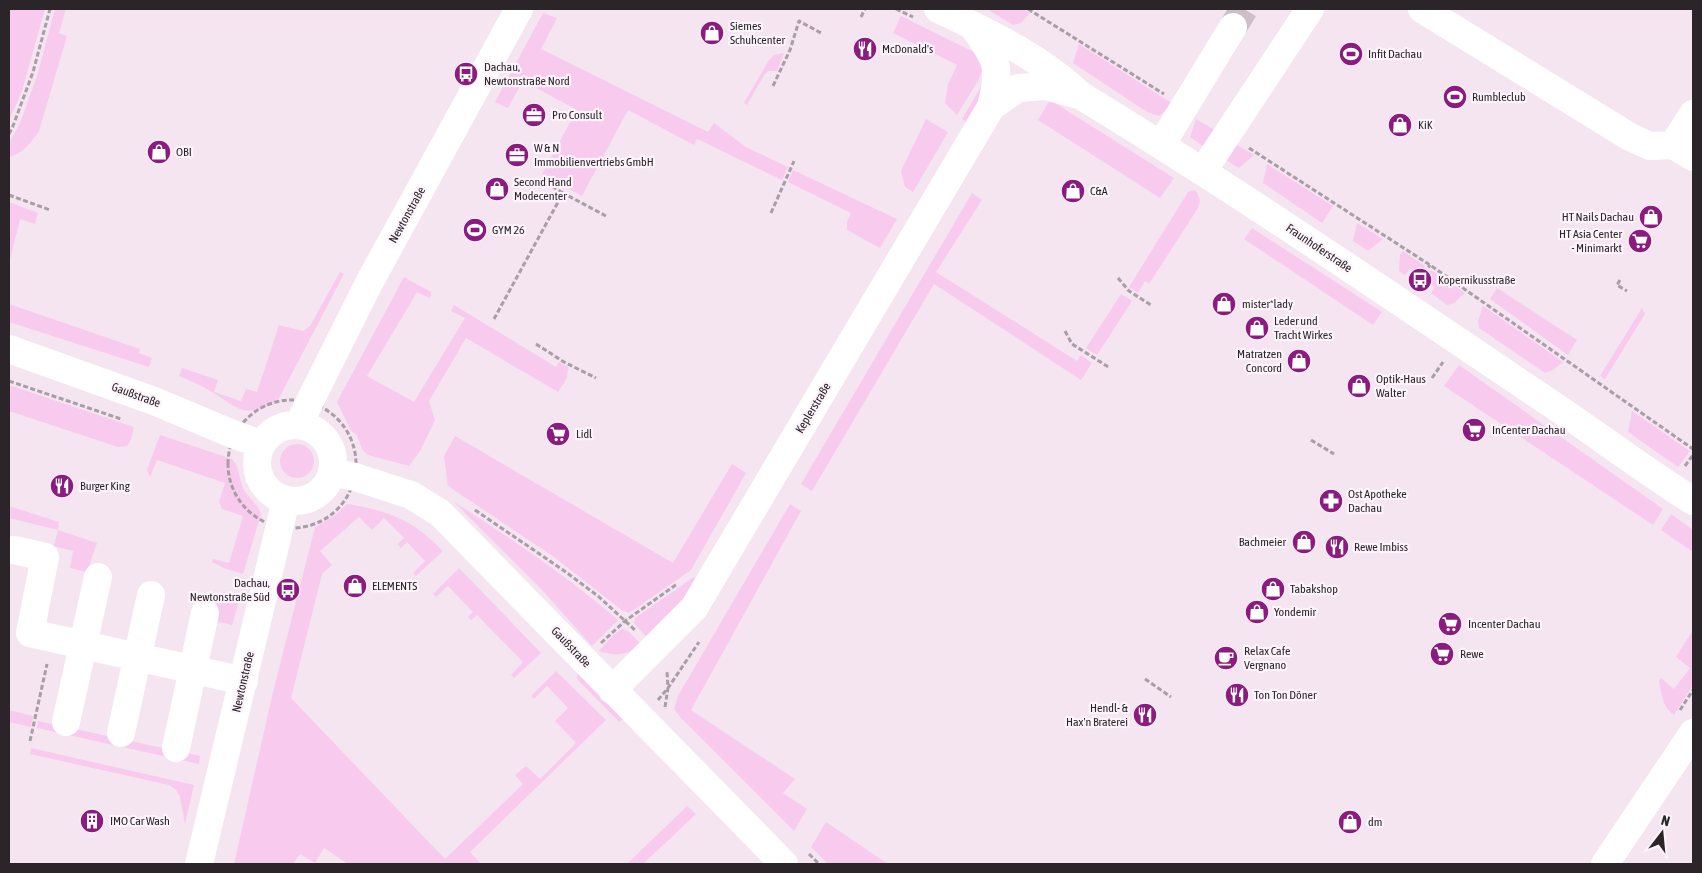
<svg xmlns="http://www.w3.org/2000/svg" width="1702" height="873" viewBox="0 0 1702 873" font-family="'Asap Condensed',sans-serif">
  <rect width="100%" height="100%" fill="#f4e5f0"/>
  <path fill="#f8cbee" d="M 9,9 L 45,9 L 22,91 L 9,121 Z
    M 55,9 L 66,9 L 59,33 L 67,36 L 39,131 C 31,142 23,154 9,157 L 9,143 L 20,123 L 37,76 Z
    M 987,9 L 1022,9 L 1030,13 L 1021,23 L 1013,25 Z
    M 543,13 L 557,18 L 541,49 L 708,132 L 714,123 L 746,147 L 788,167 L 782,180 L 697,139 L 694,145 L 628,110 L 582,196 L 542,174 L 577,110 L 523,81 L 508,108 L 495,102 Z
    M 901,16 L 978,54 L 983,67 L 979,79 L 957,115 L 945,103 L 948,84 L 957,65 L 893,33 Z
    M 1079,44 L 1173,104 L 1159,116 L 1147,112 L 1073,63 Z
    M 784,53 L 777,71 L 768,71 L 764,75 L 747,105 L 744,103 L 769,60 L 774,55 Z
    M 986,78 L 990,80 L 968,123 L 962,119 Z
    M 1050,100 L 1174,178 L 1160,198 L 1038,120 Z
    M 926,119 L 948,132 L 913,192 L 905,187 L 901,171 Z
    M 1196,119 L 1218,132 L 1207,149 L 1190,137 Z
    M 1232,142 L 1254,155 L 1239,168 L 1223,158 Z
    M 1267,164 L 1333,206 L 1322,223 L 1263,183 Z
    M 793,170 L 897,219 L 880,248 L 847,230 L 847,222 L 851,213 L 788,182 Z
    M 1194,190 L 1197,192 L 1200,200 L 1198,208 L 1149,284 L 1145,281 L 1138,293 L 1129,287 L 1188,192 Z
    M 972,193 L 982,200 L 936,272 L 1077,361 L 1081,355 L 1092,363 L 1081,380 L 934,284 L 812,491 L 801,484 Z
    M 9,202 L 38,213 L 35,224 L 20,219 L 9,264 Z
    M 1357,223 L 1383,239 L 1368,251 L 1353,241 Z
    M 1252,228 L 1382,312 L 1373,325 L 1244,239 Z
    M 1403,251 L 1425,266 L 1419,275 L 1410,269 L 1405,275 L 1399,271 L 1400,255 Z
    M 1431,270 L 1465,293 L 1454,303 L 1447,305 L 1431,293 L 1435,287 L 1424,279 Z
    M 340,272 L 344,274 L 278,400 C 245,422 236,406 207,389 C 199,384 188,380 179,376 L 182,368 L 218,380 L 214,392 L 241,401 L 246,389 L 257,392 L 279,325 L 303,331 L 310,326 Z
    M 404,277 L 431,292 L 431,296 L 429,298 L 417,292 L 367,376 L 414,402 L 465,318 L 451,311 L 454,305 L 556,367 L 559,362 L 568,367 L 567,378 L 558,392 L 466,338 L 429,401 L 435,420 L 420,451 L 409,466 L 368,455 L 362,449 L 357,435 L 351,431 L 337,402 Z
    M 1497,288 L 1577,340 L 1568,355 L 1490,299 Z
    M 1121,294 L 1132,301 L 1097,355 L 1086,348 Z
    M 9,304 L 140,349 L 139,353 L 152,358 L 149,367 L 9,322 Z
    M 1483,306 L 1563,362 L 1553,370 L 1545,373 L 1479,328 L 1478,321 Z
    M 1642,308 L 1645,314 L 1605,379 L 1600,376 Z
    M 1459,365 L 1663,509 L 1653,525 L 1444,386 Z
    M 9,385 L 134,427 L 131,440 L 127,446 L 118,447 L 12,412 L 9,412 Z
    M 1632,411 L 1690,451 L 1678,467 L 1628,432 Z
    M 160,435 L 232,459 C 240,467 239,480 244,490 C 249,499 258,504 261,514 L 243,574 L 224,568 L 212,562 L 213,559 L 229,563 L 243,516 L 222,509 L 219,502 L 225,483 L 157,460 L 150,477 L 147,470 Z
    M 455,436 L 673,563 L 732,464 L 746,473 L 691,570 L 629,613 L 623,611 L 554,557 L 448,486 L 444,456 Z
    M280 461a17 17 0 1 1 34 0a17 17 0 1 1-34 0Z
    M 454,502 C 512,539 566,575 618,620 L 592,646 L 543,591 Z
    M 347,504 C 389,511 413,520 443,551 L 416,576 L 413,573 L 425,561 L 407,542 L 401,548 L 398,544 L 404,538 L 384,518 L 372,530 L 359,517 L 320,551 L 332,565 L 322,574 L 291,698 L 445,859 L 523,784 L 515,775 L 526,766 L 540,779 L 576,743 L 555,721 L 568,708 L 547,686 L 534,699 L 531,696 L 556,671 L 606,720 L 470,852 L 481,864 L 348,864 L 324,848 L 315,863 L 300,854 L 293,864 L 234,864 L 273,692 L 315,527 L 334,516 Z
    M 790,504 L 801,511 L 691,710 L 795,779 L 783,793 L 807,809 L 794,831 L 682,719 L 674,709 L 678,696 Z
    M 9,506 L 59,522 L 58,530 L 97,543 L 87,572 L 70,568 L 73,551 L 54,546 L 58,530 L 9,518 Z
    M 1671,514 L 1693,530 L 1693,552 L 1661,530 Z
    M 459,568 L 541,653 L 514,678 L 511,675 L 523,662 L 477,615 L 471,620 L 468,617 L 473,612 L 448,586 L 436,597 L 433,594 Z
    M 694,577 L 698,585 L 648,639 L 634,623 L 635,618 Z
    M 214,594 L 239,601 L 232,625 L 215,621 L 210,608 Z
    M 622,629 L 627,630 L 642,645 C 628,655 616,657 599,651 L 613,635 Z
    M 1693,630 L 1693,685 L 1674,715 C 1662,707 1662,694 1659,681 L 1661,678 L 1674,689 L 1690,668 L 1676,657 Z
    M 578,673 L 625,713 L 623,719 L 619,722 L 578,680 L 577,677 Z
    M 9,710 L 33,716 L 31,727 L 9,722 Z
    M 38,721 L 200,756 L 199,764 L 37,728 Z
    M 31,748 L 194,785 L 185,824 L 180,797 L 176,790 L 169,785 L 30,754 Z
    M 687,806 L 696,814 L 643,864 L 627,864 Z
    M 826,822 L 888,864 L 828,864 L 811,847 Z"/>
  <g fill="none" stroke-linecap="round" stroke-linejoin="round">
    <path stroke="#ccbfc8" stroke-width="28" stroke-dasharray="28 14" stroke-linecap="butt" d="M 1233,27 L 1244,9"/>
    <path stroke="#a99da6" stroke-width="3" stroke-dasharray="5 2.5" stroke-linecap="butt" d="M 896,9 L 913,17
      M 1028,9 L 1164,94
      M 861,17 L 865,9
      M 773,86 L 790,50 L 799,21 L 821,33
      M 9,134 L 13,126 L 33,72 L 50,9
      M 1249,148 L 1430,265 L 1693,449
      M 539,179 L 563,193
      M 9,195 L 50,210
      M 771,213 L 794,161
      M 1118,278 L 1129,291 L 1151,305
      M 1420,280 L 1430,265
      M 1620,280 L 1617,285 L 1627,291
      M 494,319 L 563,193 L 606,216
      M 1065,331 L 1072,344 L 1110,368
      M 536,344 L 564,362 L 596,378
      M 1432,378 L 1443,362
      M 9,381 L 121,419
      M228 464a64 64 0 1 1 128 0a64 64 0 1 1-128 0Z
      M 1311,440 L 1334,454
      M 1685,466 L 1693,455
      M 475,510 L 563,570 L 598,596 L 636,631
      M 601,643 L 625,621 L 677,584
      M 1145,679 L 1171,697
      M 658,700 L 668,688 L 699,642
      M 665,707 L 668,688 L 667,671
      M 1680,710 L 1693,690
      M 30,741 L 47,664
      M 809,854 L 819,864"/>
    <path stroke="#fff" stroke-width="28" d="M 938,9 C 986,31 1042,58 1080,95 C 1238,191 1391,296 1544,399 C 1594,432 1642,469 1693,501
      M 1422,9 L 1630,137 L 1650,146 L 1673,145
      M 991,107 L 1018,88 L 1046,86 L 1075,94
      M 1693,114 L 1673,145 L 1693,157
      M 1161,145 L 1233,27
      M 1203,171 L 1310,9
      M 9,349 L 154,401 L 235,435 L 261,444
      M 299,424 L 312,397 L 369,283 L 519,9
      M257 463a38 38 0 1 1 76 0a38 38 0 1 1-76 0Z
      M 332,472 L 355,477 L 411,495 L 440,513 L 784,864
      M 14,550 L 45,557 L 30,633 L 244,681
      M 612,690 L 694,608 L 991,107 C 1001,68 998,61 975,29
      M 66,722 L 98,577
      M 121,733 L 151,595
      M 176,748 L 205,613
      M 199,864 L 286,500
      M 1605,864 L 1693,733"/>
  </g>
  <defs>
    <g id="shop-disc" transform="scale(1.25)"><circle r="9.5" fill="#8b1b7e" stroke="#fdf4fb"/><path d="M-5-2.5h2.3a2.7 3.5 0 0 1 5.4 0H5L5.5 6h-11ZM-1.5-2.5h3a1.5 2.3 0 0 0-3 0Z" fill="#fff"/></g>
    <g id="restaurant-disc" transform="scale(1.25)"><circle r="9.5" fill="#8b1b7e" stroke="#fdf4fb"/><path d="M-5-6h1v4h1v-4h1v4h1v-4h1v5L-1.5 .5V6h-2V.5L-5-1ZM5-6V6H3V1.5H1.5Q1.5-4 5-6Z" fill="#fff"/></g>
    <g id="stadium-disc" transform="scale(1.25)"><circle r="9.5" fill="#8b1b7e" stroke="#fdf4fb"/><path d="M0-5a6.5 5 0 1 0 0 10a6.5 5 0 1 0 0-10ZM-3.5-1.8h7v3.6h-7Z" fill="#fff"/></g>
    <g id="bus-disc" transform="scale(1.25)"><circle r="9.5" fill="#8b1b7e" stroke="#fdf4fb"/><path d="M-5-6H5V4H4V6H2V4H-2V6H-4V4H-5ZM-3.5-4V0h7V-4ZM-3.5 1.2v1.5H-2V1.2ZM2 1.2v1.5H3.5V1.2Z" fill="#fff"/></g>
    <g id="office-disc" transform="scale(1.25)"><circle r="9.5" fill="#8b1b7e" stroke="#fdf4fb"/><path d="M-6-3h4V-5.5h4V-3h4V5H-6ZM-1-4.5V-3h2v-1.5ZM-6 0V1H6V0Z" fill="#fff"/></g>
    <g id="supermarket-disc" transform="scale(1.25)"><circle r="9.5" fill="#8b1b7e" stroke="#fdf4fb"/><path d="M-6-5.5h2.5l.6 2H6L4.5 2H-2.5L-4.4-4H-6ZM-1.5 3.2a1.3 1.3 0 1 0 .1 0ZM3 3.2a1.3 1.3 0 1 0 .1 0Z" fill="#fff"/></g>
    <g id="pharmacy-disc" transform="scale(1.25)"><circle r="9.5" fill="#8b1b7e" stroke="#fdf4fb"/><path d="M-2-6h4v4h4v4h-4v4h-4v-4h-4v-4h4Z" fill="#fff"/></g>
    <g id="cafe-disc" transform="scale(1.25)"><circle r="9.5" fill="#8b1b7e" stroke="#fdf4fb"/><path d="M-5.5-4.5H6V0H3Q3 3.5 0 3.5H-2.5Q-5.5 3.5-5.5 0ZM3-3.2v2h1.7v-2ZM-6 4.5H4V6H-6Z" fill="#fff"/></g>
    <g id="building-disc" transform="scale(1.25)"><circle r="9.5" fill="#8b1b7e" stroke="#fdf4fb"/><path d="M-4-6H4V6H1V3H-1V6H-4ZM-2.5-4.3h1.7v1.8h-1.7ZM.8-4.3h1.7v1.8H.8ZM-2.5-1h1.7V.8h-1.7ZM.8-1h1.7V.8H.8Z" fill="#fff"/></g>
  </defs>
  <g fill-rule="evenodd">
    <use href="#shop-disc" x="712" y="33"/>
    <use href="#restaurant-disc" x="865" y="49"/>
    <use href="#stadium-disc" x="1351" y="54"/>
    <use href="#bus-disc" x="466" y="74"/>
    <use href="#stadium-disc" x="1455" y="97"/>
    <use href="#office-disc" x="534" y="115"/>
    <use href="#shop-disc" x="1400" y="125"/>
    <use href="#shop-disc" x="159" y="152"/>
    <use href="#office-disc" x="517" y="155"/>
    <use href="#shop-disc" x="497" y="189"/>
    <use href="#shop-disc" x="1073" y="191"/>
    <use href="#shop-disc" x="1651" y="217"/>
    <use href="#stadium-disc" x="475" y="230"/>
    <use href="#supermarket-disc" x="1640" y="241"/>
    <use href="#bus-disc" x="1420" y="280"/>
    <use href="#shop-disc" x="1224" y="304"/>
    <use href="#shop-disc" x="1257" y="328"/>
    <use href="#shop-disc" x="1299" y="361"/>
    <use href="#shop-disc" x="1359" y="386"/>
    <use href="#supermarket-disc" x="1474" y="430"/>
    <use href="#supermarket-disc" x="558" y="434"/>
    <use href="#restaurant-disc" x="62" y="486"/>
    <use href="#pharmacy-disc" x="1331" y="501"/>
    <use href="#shop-disc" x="1304" y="542"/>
    <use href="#restaurant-disc" x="1337" y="547"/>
    <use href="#shop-disc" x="355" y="586"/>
    <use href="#shop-disc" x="1273" y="589"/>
    <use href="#bus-disc" x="288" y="590"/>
    <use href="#shop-disc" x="1257" y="612"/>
    <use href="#supermarket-disc" x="1450" y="624"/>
    <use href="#supermarket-disc" x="1442" y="654"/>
    <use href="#cafe-disc" x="1226" y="658"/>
    <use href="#restaurant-disc" x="1237" y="695"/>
    <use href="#restaurant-disc" x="1145" y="715"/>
    <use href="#building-disc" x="92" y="821"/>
    <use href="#shop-disc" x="1350" y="822"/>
  </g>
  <g text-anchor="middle" stroke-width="4.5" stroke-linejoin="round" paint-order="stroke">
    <g font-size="12" fill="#2b252a" stroke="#fdf4fb" text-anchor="start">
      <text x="730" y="30">Siemes<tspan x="730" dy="14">Schuhcenter</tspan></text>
      <text x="882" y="53">McDonald's</text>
      <text x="1368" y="58">Infit Dachau</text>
      <text x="484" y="71">Dachau,<tspan x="484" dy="14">Newtonstraße Nord</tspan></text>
      <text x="1472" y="101">Rumbleclub</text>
      <text x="552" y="119">Pro Consult</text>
      <text x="1418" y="129">KiK</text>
      <text x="534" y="152">W &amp; N<tspan x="534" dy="14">Immobilienvertriebs GmbH</tspan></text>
      <text x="176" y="156">OBI</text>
      <text x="514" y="186">Second Hand<tspan x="514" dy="14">Modecenter</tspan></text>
      <text x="1090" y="195">C&amp;A</text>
      <text x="1634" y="221" text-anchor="end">HT Nails Dachau</text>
      <text x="492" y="234">GYM 26</text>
      <text x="1622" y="238" text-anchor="end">HT Asia Center<tspan x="1622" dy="14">- Minimarkt</tspan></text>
      <text x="1438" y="284">Kopernikusstraße</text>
      <text x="1242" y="308">mister*lady</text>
      <text x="1274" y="325">Leder und<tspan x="1274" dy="14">Tracht Wirkes</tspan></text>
      <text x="1282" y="358" text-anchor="end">Matratzen<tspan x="1282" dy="14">Concord</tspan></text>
      <text x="1376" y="383">Optik-Haus<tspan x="1376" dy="14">Walter</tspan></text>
      <text x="1492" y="434">InCenter Dachau</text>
      <text x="576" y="438">Lidl</text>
      <text x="80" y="490">Burger King</text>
      <text x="1348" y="498">Ost Apotheke<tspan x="1348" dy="14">Dachau</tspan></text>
      <text x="1286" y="546" text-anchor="end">Bachmeier</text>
      <text x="1354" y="551">Rewe Imbiss</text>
      <text x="270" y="587" text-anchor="end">Dachau,<tspan x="270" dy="14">Newtonstraße Süd</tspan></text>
      <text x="372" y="590">ELEMENTS</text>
      <text x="1290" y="593">Tabakshop</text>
      <text x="1274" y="616">Yondemir</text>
      <text x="1468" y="628">Incenter Dachau</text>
      <text x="1244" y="655">Relax Cafe<tspan x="1244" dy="14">Vergnano</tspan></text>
      <text x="1460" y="658">Rewe</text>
      <text x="1254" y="699">Ton Ton Döner</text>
      <text x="1128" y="712" text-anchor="end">Hendl- &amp;<tspan x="1128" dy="14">Hax'n Braterei</tspan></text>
      <text x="110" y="825">IMO Car Wash</text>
      <text x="1368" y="826">dm</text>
    </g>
    <g font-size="12" fill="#2b252a" stroke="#fdf4fb">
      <text transform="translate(407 215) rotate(-61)" y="4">Newtonstraße</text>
      <text transform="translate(1319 248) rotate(34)" y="4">Fraunhoferstraße</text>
      <text transform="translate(136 395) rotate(20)" y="4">Gaußstraße</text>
      <text transform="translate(813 408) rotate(-59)" y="4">Keplerstraße</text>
      <text transform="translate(571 647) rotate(46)" y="4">Gaußstraße</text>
      <text transform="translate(243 682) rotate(-77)" y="4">Newtonstraße</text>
    </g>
  </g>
  <rect width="1702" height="873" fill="none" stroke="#2b252a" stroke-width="20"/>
  <g transform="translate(1662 833) rotate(16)" stroke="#fdf4fb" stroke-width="4" paint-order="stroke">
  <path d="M0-4L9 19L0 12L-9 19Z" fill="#2b252a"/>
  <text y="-8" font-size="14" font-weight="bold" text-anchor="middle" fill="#2b252a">N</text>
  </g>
</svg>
